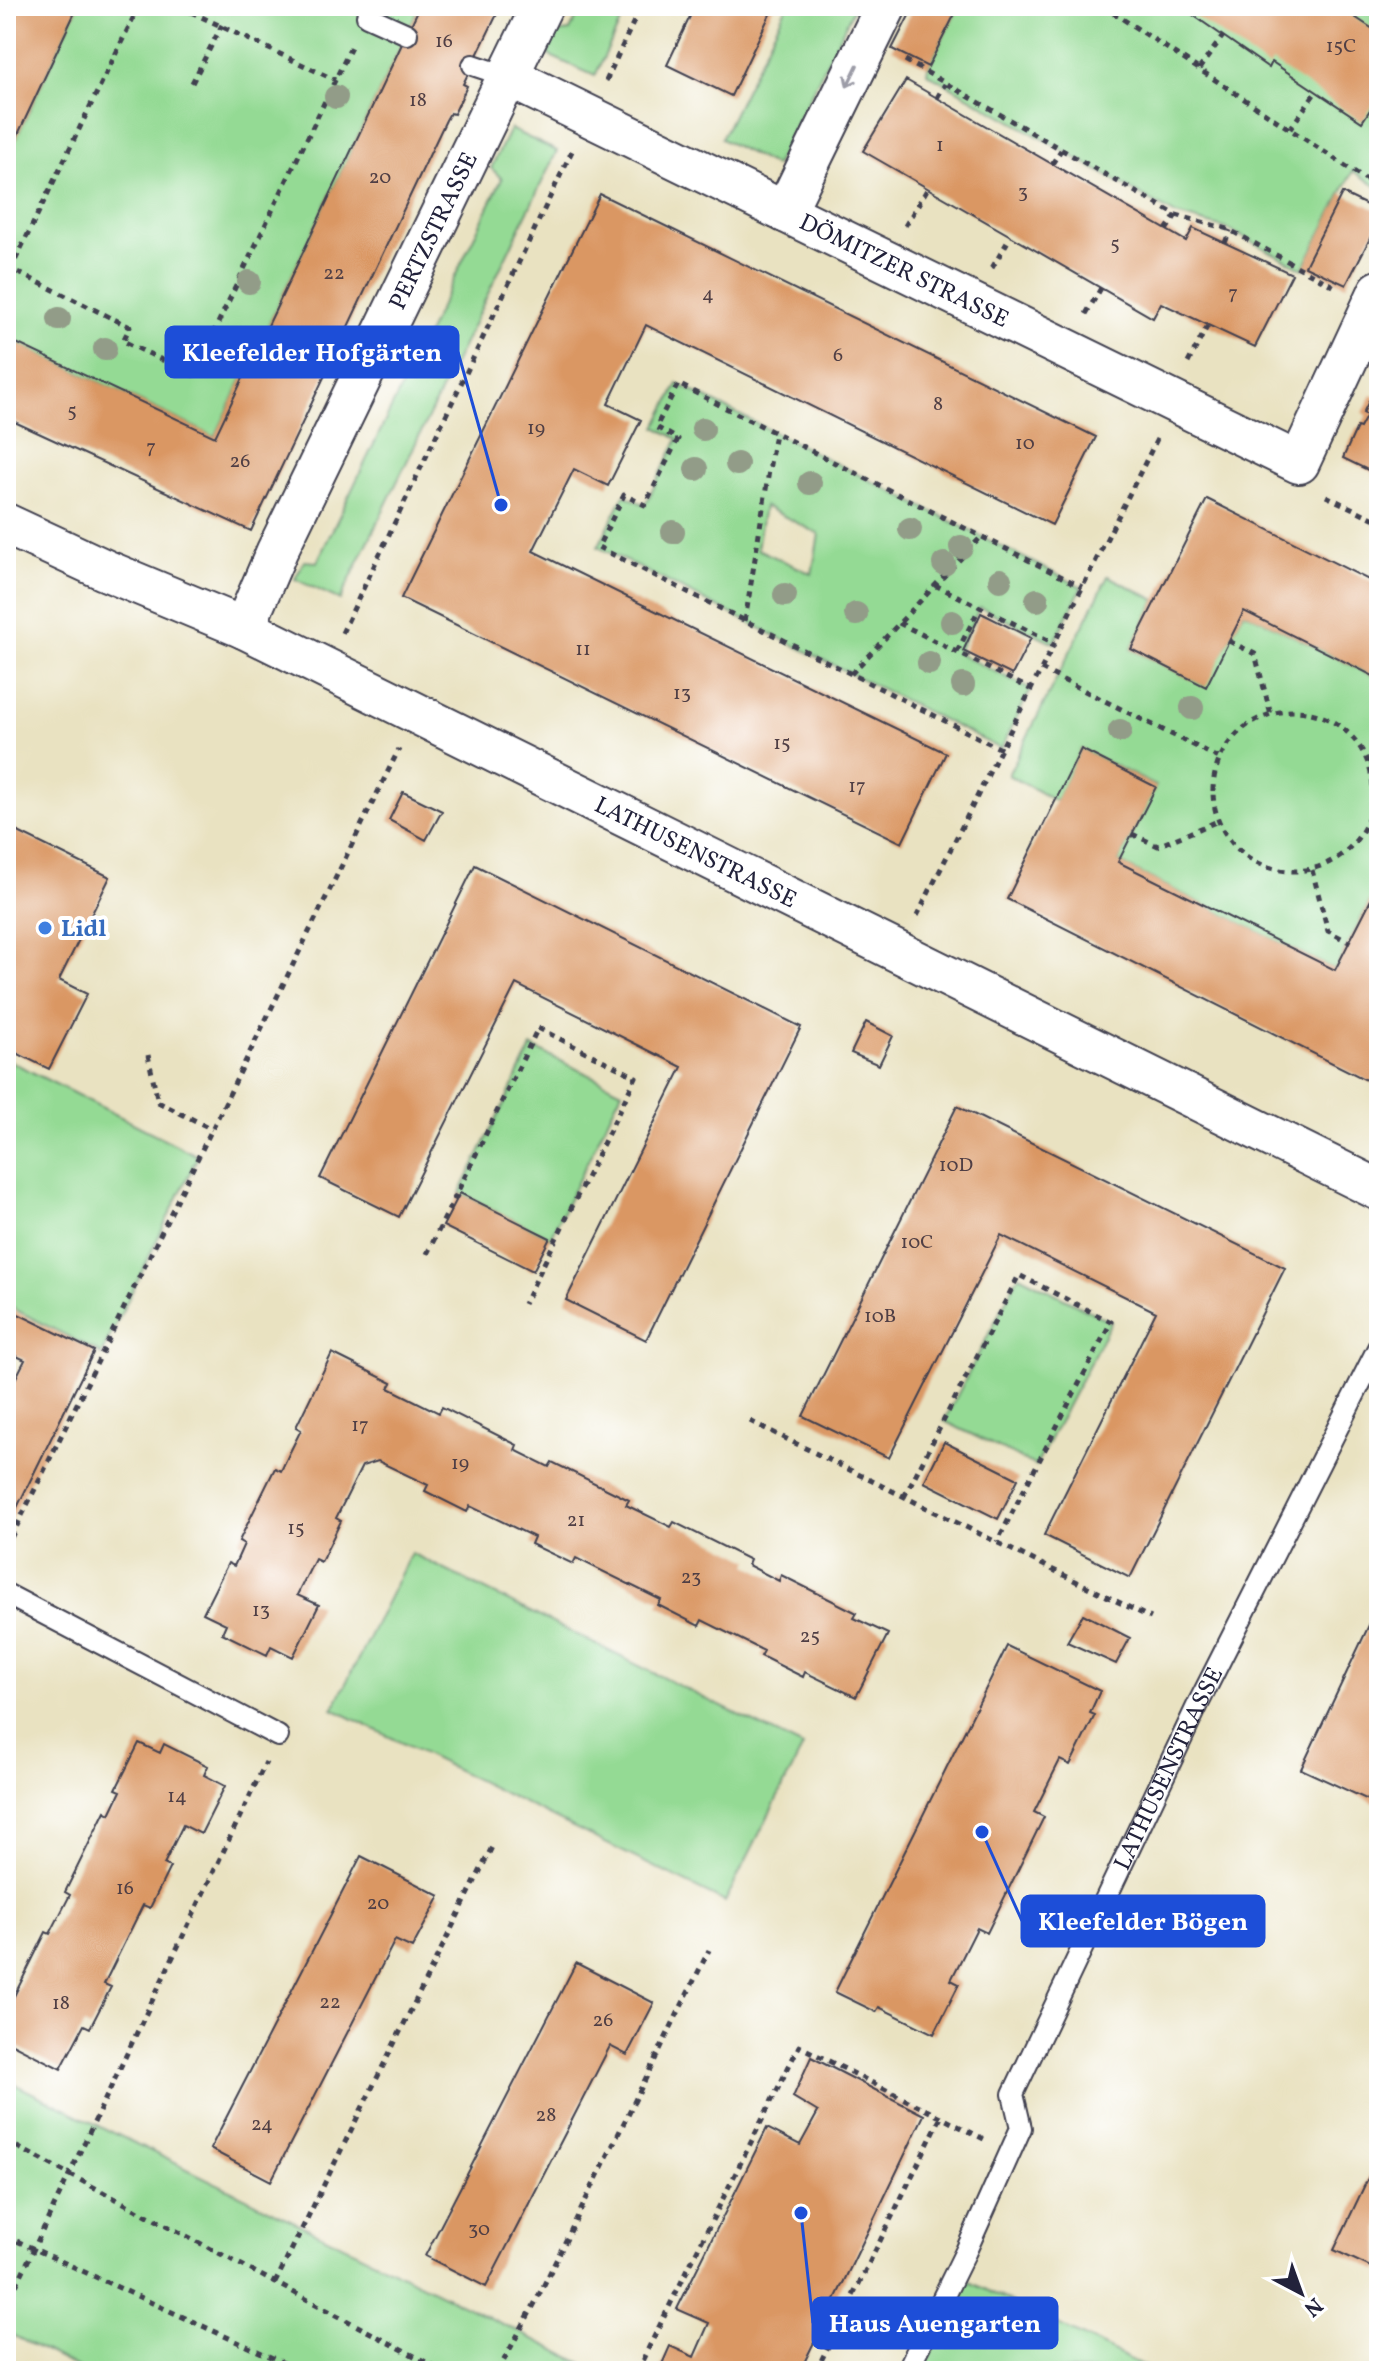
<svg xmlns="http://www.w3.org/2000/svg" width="1385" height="2377" viewBox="0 0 1385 2377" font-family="Vollkorn,serif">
  <rect width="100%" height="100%" fill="#fff"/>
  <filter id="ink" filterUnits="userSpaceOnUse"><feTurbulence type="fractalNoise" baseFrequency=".0125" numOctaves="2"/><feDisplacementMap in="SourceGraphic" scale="16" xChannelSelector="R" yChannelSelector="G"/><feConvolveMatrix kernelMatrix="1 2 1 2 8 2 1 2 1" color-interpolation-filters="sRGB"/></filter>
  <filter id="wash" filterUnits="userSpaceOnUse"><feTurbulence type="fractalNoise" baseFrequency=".006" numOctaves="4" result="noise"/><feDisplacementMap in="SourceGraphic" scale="32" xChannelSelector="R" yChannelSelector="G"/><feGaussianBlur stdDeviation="1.8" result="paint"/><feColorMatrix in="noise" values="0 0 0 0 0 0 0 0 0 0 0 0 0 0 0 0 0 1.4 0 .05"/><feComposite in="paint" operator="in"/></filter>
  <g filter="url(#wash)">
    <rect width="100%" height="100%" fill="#e9e2c1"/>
    <path fill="#94da94" stroke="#5b7e68" stroke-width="2" fill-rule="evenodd" d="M 78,6 L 420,6 L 215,437 L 6,338 L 6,160 Z
      M 582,6 L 628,6 L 595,76 L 548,55 L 555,33 L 570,31 Z
      M 787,6 L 855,6 L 775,166 L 721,139 Z
      M 959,6 L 1379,6 L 1379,188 L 1353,171 L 1303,269 L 1228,229 L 1176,215 L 927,73 L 928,67 Z
      M 510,129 L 557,151 L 340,600 L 295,579 L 304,561 L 317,562 L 502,179 L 491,168 Z
      M 678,384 L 1082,587 L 1054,643 L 980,607 L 957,653 L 1031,689 L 1001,749 L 598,547 L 624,495 L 645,505 L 678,439 L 656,427 ZM 764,506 L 819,534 L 812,574 L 757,549 Z
      M 1108,576 L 1156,600 L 1131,649 L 1205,686 L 1244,611 L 1379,679 L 1379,884 L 1335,970 L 1118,862 L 1156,786 L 1081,749 L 1056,801 L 1008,775 Z
      M 532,1047 L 622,1091 L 550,1238 L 460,1193 Z
      M 6,1059 L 198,1156 L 101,1355 L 95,1350 L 6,1305 Z
      M 1019,1275 L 1111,1322 L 1036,1466 L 944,1421 Z
      M 411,1553 L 803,1747 L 725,1902 L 333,1709 Z
      M 6,2080 L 598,2371 L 84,2371 L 6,2332 Z
      M 966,2280 L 1154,2371 L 923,2371 Z"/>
    <g id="blocks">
      <path fill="#da9763" d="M 6,6 L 78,6 L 6,160 Z
        M 420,6 L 501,6 L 463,84 L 467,86 L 454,114 L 450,113 L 446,120 L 251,531 L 6,418 L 6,338 L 215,437 Z
        M 695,6 L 774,6 L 731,96 L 667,65 Z
        M 914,6 L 959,6 L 928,67 L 892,49 Z
        M 1180,6 L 1338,6 L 1379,33 L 1379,96 L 1362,122 L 1272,62 L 1269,68 Z
        M 906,80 L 1186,241 L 1193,228 L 1292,274 L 1255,347 L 1161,303 L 1153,318 L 863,151 Z
        M 1342,193 L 1379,211 L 1379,221 L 1346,285 L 1305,266 Z
        M 600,194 L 1096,437 L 1052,525 L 646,325 L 608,404 L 641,420 L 608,486 L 574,469 L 533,551 L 946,753 L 902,843 L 401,598 Z
        M 1372,395 L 1379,398 L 1379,479 L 1373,476 L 1374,473 L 1343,458 L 1357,427 L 1360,428 L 1367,415 L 1363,413 Z
        M 1207,499 L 1379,585 L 1379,679 L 1244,611 L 1206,687 L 1131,649 Z
        M 981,613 L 1031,638 L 1012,675 L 963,651 Z
        M 1081,749 L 1156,787 L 1118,862 L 1335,970 L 1379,884 L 1379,1069 L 1372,1083 L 1007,899 Z
        M 403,792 L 442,811 L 426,840 L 389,820 Z
        M 6,826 L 110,877 L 59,980 L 87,994 L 49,1069 L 6,1048 Z
        M 475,865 L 801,1027 L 646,1340 L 566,1300 L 682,1067 L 516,984 L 399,1217 L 320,1178 Z
        M 866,1022 L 893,1036 L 879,1065 L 851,1053 Z
        M 957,1106 L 1285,1268 L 1130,1578 L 1044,1535 L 1156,1312 L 1001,1235 L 889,1458 L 803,1416 Z
        M 460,1193 L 550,1238 L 533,1271 L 443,1226 Z
        M 6,1308 L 94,1351 L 6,1530 L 6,1397 L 25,1360 L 6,1351 Z
        M 332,1353 L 392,1383 L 389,1388 L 439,1413 L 442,1407 L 517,1445 L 515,1450 L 549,1467 L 552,1462 L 629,1500 L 626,1505 L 671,1527 L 674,1522 L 750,1560 L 748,1565 L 779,1581 L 781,1575 L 857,1613 L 854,1618 L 888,1634 L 856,1697 L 805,1672 L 803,1677 L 761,1656 L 764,1651 L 702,1620 L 699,1626 L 658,1605 L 661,1600 L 576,1558 L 573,1564 L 531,1544 L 534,1537 L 470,1506 L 467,1512 L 425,1491 L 428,1485 L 378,1461 L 362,1466 L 336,1518 L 341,1521 L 321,1562 L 315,1559 L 297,1595 L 319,1605 L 293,1657 L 271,1646 L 267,1655 L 222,1633 L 226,1624 L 203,1613 L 228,1563 L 234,1566 L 235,1564 L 244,1544 L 239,1541 L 275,1468 L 281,1471 L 288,1456 L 301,1430 L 296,1427 Z
        M 944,1442 L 1018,1479 L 998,1519 L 924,1482 Z
        M 1379,1604 L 1379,1805 L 1301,1769 Z
        M 1083,1614 L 1130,1638 L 1116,1664 L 1067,1642 Z
        M 1007,1646 L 1100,1691 L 1090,1713 L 1095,1715 L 1070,1765 L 1060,1760 L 1034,1812 L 1044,1817 L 987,1933 L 977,1928 L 951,1980 L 959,1984 L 934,2034 L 879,2007 L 876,2012 L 835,1992 Z
        M 139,1743 L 160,1753 L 164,1744 L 208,1766 L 204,1775 L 225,1786 L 201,1834 L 183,1825 L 164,1864 L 170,1867 L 150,1908 L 143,1905 L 104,1984 L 111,1987 L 90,2028 L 84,2025 L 61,2069 L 6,2041 L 6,2024 L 11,2015 L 6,2012 L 46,1932 L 50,1934 L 70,1895 L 65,1892 L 105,1811 L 110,1814 L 121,1791 L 116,1789 Z
        M 361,1856 L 440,1896 L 412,1948 L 395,1940 L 271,2181 L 210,2149 Z
        M 576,1963 L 654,2003 L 627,2055 L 610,2046 L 486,2287 L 425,2256 Z
        M 811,2057 L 924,2115 L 844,2281 L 800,2371 L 659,2371 L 670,2346 L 694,2357 L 709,2323 L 677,2309 L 767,2128 L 800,2145 L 818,2112 L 793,2097 Z
        M 1379,2155 L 1379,2271 L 1334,2250 Z"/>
    </g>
  </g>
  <g filter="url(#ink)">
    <use href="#blocks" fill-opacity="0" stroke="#403f4f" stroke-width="2"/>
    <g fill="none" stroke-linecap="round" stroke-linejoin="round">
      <g stroke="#403f4f" stroke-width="24">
        <g id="lane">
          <path d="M 367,16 L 407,34"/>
          <path d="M 473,65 L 509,77"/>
          <path d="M 6,1594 L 278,1736"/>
          <path id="s1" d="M 907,2371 L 966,2251 L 1021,2128 L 1013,2094 L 1199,1702 L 1379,1346"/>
        </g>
      </g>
      <g stroke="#403f4f" stroke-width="44">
        <g id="street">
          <path id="s2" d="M 509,77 L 1299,463 L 1379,291"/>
          <path d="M 785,212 L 886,6"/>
          <path id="s3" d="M 6,524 L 105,570 L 244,628 L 1379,1190"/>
          <path id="s4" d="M 244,628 L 277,551 L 542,6"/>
        </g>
      </g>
      <path stroke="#403f4f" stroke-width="5" stroke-dasharray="6 6" stroke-linecap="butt" d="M 139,6 L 11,269 L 130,327 L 123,341 L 193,375 L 353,43
        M 179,6 L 191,12 L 194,6
        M 1103,6 L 1379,188
        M 1365,6 L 1379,15
        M 191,12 L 335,80
        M 905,60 L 1176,215 L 1228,229 L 1337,288
        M 1199,69 L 1223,36
        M 606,81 L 641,6
        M 192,83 L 222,25
        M 937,98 L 945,84
        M 1290,129 L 1317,90
        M 1052,164 L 1061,150
        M 905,226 L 928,188
        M 1166,230 L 1176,215
        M 1225,243 L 1230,230
        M 992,268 L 1011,236
        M 1086,314 L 1101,288
        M 1188,363 L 1208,325
        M 1326,496 L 1379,521
        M 935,585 L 1054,643
        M 745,621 L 775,433
        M 899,623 L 1030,689
        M 342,633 L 572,151
        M 1229,641 L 1255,654 L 1271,715
        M 957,652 L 980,607
        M 1041,669 L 1219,758
        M 851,674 L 982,536
        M1213 791a80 80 0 1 1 160 0a80 80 0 1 1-160 0Z
        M 1001,749 L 598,547 L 624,495 L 645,505 L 678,439 L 656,427 L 678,384 L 1082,587
        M 1369,763 L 1379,759
        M 1132,834 L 1158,846 L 1218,821
        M 1312,870 L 1328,931 L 1349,942
        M 917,916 L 1157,439
        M 148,1055 L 158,1102 L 212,1129
        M 427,1254 L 538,1028 L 636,1077 L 524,1304
        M 750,1421 L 1151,1618
        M 904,1497 L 1019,1275 L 1111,1322 L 997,1542
        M 6,1548 L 399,749
        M 6,2141 L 443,2371
        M 6,2236 L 301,2371
        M 275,2283 L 494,1843
        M 6,2307 L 266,1762
        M 498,2371 L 535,2303 L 709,1950
        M 637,2371 L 799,2046 L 984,2139
        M 816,2371 L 941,2117"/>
      <use href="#lane" stroke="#fff" stroke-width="20"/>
      <use href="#street" stroke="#fff" stroke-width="40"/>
    </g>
    <g fill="#929c88">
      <circle cx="336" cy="97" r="12"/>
      <circle cx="249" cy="282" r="12"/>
      <circle cx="59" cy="319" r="12"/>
      <circle cx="105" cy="349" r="12"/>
      <circle cx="703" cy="429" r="12"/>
      <circle cx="737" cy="464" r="12"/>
      <circle cx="696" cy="469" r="12"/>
      <circle cx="810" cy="483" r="12"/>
      <circle cx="910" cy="529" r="12"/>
      <circle cx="673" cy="532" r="12"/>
      <circle cx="961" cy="547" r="12"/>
      <circle cx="944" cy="564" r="12"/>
      <circle cx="1000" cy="580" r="12"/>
      <circle cx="785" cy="595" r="12"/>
      <circle cx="1037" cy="600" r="12"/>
      <circle cx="856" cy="614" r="12"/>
      <circle cx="952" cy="622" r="12"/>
      <circle cx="929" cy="663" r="12"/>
      <circle cx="963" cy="685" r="12"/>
      <circle cx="1192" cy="708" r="12"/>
      <circle cx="1120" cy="731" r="12"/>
    </g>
    <defs><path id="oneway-shaft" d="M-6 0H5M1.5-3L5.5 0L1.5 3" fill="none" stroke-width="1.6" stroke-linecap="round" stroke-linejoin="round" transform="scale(2)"/></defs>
    <use stroke="#9c9ca7" href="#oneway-shaft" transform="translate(852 76) rotate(116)"/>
  </g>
  <circle fill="#3f7fe0" stroke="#fff" stroke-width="3" cx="45" cy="928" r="8"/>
  <g text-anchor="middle" stroke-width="8" stroke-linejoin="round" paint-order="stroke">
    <g font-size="20" fill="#503f45">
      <text x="444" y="47">16</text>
      <text x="1341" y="52">15C</text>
      <text x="418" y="106">18</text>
      <text x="940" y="151">1</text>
      <text x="380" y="183">20</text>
      <text x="1023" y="198">3</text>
      <text x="1115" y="250">5</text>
      <text x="334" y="279">22</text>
      <text x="1233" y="299">7</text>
      <text x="708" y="300">4</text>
      <text x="838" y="361">6</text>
      <text x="938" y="410">8</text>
      <text x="72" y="417">5</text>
      <text x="536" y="434">19</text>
      <text x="1025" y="449">10</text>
      <text x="151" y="453">7</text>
      <text x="240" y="467">26</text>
      <text x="583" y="655">11</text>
      <text x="682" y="699">13</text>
      <text x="782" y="749">15</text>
      <text x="857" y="792">17</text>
      <text x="956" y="1171">10D</text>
      <text x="917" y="1248">10C</text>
      <text x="880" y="1322">10B</text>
      <text x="360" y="1431">17</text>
      <text x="460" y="1469">19</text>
      <text x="576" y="1526">21</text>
      <text x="296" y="1534">15</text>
      <text x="691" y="1583">23</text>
      <text x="261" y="1616">13</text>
      <text x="810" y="1642">25</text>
      <text x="177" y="1802">14</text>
      <text x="125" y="1894">16</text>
      <text x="378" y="1909">20</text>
      <text x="330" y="2008">22</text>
      <text x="61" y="2009">18</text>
      <text x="603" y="2026">26</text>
      <text x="546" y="2121">28</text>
      <text x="262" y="2130">24</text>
      <text x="479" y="2235">30</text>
    </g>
    <g font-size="24" fill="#22223b" stroke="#fff">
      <text dy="8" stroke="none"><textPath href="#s4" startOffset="440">PERTZSTRASSE</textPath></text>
      <text dy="8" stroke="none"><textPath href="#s2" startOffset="440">DÖMITZER STRASSE</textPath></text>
      <text dy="8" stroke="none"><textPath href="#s3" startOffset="764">LATHUSENSTRASSE</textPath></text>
      <text dy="8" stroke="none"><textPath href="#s1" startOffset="664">LATHUSENSTRASSE</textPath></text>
    </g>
    <g font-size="24" font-weight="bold" fill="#366cbe" stroke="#fff" text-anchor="start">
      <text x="61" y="936">Lidl</text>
    </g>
  </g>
  <path fill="none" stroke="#1d4ed8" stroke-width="3" d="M501 505L458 352M982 1832L1022 1921M801 2213L813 2323"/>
  <g fill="#1d4ed8" stroke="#fff" stroke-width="3">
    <circle cx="501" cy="505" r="8"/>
    <circle cx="982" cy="1832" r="8"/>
    <circle cx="801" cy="2213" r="8"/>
  </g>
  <g fill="#1d4ed8" stroke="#1d4ed8" stroke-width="3">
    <rect x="166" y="327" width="292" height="50" rx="8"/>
    <rect x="1022" y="1896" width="242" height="50" rx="8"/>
    <rect x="813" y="2298" width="244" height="50" rx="8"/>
  </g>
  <g font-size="26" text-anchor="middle" font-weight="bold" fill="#fff">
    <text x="312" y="361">Kleefelder Hofgärten</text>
    <text x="1143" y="1930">Kleefelder Bögen</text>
    <text x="935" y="2332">Haus Auengarten</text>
  </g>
  <rect width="1385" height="2377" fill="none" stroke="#fff" stroke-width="32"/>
  <g transform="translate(1301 2293) rotate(139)" stroke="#ffffff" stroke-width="6" paint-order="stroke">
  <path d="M0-6L14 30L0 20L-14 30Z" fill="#22223b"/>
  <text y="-12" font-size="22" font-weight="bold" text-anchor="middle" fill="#22223b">N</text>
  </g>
</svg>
